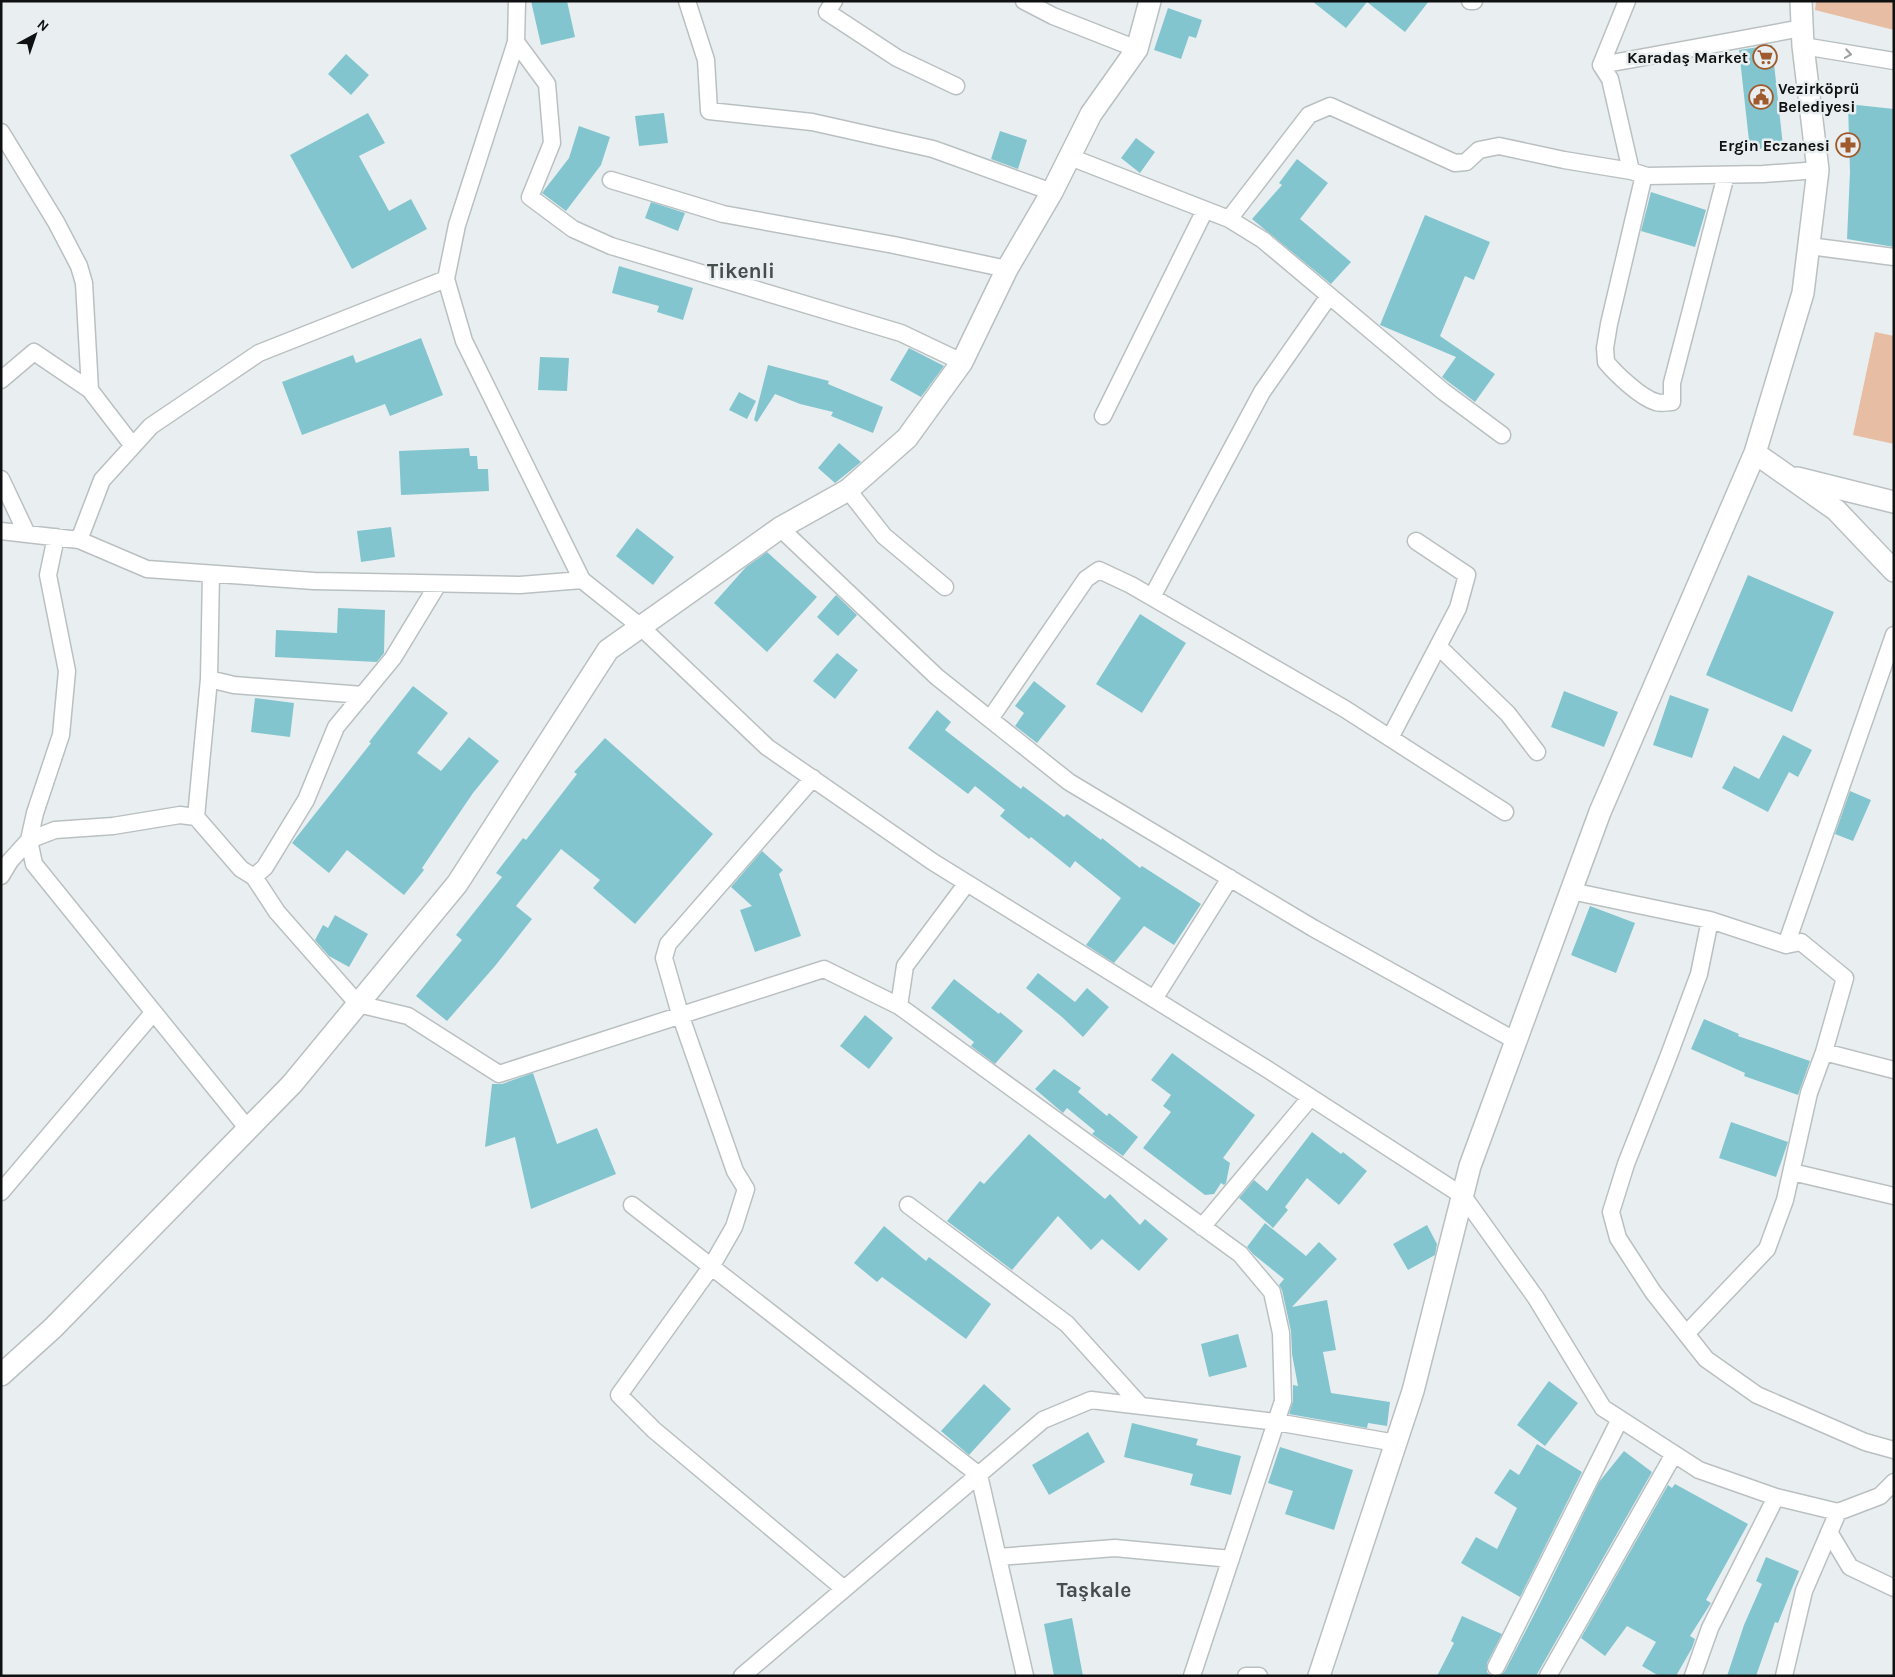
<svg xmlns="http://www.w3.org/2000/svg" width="1895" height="1677" viewBox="0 0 1895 1677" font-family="Karla,sans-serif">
  <rect width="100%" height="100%" fill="#e9eff0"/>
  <path fill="#e7bda3" d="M 1816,1 L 1894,1 L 1894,30 L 1815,10 Z
    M 1875,332 L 1894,336 L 1894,444 L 1853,435 Z"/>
  <path fill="#83c5cf" d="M 531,1 L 567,1 L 575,37 L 541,45 Z
    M 1312,1 L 1429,1 L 1405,32 L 1367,2 L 1346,28 Z
    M 1168,8 L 1202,20 L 1196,38 L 1189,36 L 1181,59 L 1154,50 Z
    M 1772,45 L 1783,146 L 1750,150 L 1739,50 Z
    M 346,54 L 369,75 L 351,95 L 328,74 Z
    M 1848,104 L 1894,109 L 1894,247 L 1847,239 L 1850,172 Z
    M 368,113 L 385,143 L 359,156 L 389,211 L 411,199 L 427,229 L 352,269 L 290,155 Z
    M 664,113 L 668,143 L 639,146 L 635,116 Z
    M 579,126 L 610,137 L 601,165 L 566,211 L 542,193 L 569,158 Z
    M 1000,131 L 1027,140 L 1018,169 L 991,159 Z
    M 1136,138 L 1155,152 L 1140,173 L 1121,158 Z
    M 1297,159 L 1328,183 L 1300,219 L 1351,262 L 1331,284 L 1252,219 L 1282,185 L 1279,183 Z
    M 1651,192 L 1706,210 L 1695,247 L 1641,231 Z
    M 651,202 L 685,213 L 678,231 L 645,218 Z
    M 1425,215 L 1490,242 L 1474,280 L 1465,276 L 1440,336 L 1495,374 L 1475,402 L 1442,377 L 1456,357 L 1380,325 Z
    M 619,266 L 693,288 L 683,320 L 657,312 L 659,306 L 612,293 Z
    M 421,338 L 443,395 L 390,416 L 385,404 L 302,435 L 282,382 L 353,355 L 356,363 Z
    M 909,348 L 944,366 L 921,397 L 890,380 Z
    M 540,357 L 569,358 L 567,391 L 538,390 Z
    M 768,365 L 829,381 L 828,384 L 883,407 L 873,433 L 831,416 L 833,412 L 800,404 L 775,394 L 757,422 L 754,420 Z
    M 739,392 L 756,401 L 747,419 L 729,410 Z
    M 839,443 L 861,462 L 835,483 L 818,468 Z
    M 469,448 L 470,456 L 477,456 L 478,469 L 488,469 L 489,491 L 401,495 L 399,451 Z
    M 391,527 L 395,557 L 361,562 L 357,531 Z
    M 637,528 L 674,557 L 653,585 L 616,556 Z
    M 767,552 L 817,597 L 767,652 L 714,603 L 746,567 Z
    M 1748,575 L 1834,612 L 1792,712 L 1706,675 Z
    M 836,595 L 857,615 L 838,636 L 817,617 Z
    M 338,608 L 385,610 L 384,653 L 377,662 L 275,657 L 276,630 L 337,633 Z
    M 1140,614 L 1186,643 L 1142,713 L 1096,684 Z
    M 837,653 L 858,670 L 835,699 L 813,681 Z
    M 1034,681 L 1066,706 L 1037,743 L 1015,726 L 1024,713 L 1015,706 Z
    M 413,686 L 448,713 L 417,753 L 441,771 L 469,737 L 499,761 L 473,793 L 422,868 L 424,870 L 404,895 L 347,850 L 329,873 L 292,843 L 371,743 L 369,742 Z
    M 1564,691 L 1618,712 L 1604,747 L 1551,727 Z
    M 1670,695 L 1709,709 L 1692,758 L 1653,745 Z
    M 255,698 L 294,703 L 290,737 L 251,732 Z
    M 937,710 L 951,722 L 945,730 L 1021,789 L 1023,786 L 1064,817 L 1067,814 L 1101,840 L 1102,838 L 1140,868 L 1142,866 L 1201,904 L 1174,945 L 1144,926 L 1114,963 L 1086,945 L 1121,898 L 1075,861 L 1070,868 L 1031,837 L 1029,839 L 1000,816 L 1005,810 L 975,786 L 968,794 L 908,748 Z
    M 1783,735 L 1812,750 L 1798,777 L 1789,772 L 1768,812 L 1722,788 L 1734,766 L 1759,779 Z
    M 605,738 L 713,834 L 635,924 L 593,888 L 600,880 L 561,849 L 516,906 L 532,919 L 495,966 L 447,1021 L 416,996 L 462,940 L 456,935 L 502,877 L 496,873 L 523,838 L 526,840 L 577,774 L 574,772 Z
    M 1850,791 L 1871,800 L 1853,841 L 1835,834 Z
    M 762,851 L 783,870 L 779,874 L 801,936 L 755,952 L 740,910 L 752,906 L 731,887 Z
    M 1590,906 L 1635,923 L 1616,973 L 1571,955 Z
    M 335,915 L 368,934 L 349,967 L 329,956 L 315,940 L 323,925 L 328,928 Z
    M 1038,973 L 1075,1002 L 1087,988 L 1109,1007 L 1083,1037 L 1062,1017 L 1026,988 Z
    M 954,979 L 999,1014 L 1000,1012 L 1023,1031 L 995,1064 L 971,1046 L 974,1042 L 931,1008 Z
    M 865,1015 L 893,1038 L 869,1069 L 840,1046 Z
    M 1704,1019 L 1739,1034 L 1738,1036 L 1810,1061 L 1798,1095 L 1744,1076 L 1745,1073 L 1691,1049 Z
    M 1172,1053 L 1255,1115 L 1223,1158 L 1230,1163 L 1226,1183 L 1224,1185 L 1221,1183 L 1214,1194 L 1205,1195 L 1143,1148 L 1171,1112 L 1163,1106 L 1171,1095 L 1151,1080 Z
    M 1054,1069 L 1081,1088 L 1078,1092 L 1107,1116 L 1109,1113 L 1138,1137 L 1123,1156 L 1092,1134 L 1095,1131 L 1067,1108 L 1063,1113 L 1035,1089 Z
    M 533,1073 L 557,1144 L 597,1128 L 616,1174 L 531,1209 L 515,1137 L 485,1147 L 492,1084 L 502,1084 Z
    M 1731,1122 L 1788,1142 L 1776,1177 L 1719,1158 Z
    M 1312,1132 L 1341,1154 L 1343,1152 L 1367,1171 L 1339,1205 L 1307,1178 L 1285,1207 L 1288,1210 L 1273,1228 L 1239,1198 L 1254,1180 L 1267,1191 Z
    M 1029,1134 L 1105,1199 L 1110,1194 L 1140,1225 L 1145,1219 L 1168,1239 L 1139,1271 L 1102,1239 L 1091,1250 L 1058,1216 L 1012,1270 L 947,1221 L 980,1181 L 984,1184 Z
    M 1265,1223 L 1306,1256 L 1319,1242 L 1337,1259 L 1292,1307 L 1327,1300 L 1336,1350 L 1323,1352 L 1331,1393 L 1390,1402 L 1387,1426 L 1368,1423 L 1367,1428 L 1289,1414 L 1293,1401 L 1293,1385 L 1298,1386 L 1292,1354 L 1291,1331 L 1282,1290 L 1279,1285 L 1284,1279 L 1253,1254 L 1247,1247 Z
    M 1427,1225 L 1437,1244 L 1435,1255 L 1408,1270 L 1393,1244 Z
    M 884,1226 L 926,1261 L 929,1257 L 991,1304 L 966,1339 L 882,1277 L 877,1282 L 854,1263 Z
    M 1238,1334 L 1247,1367 L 1209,1377 L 1201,1344 Z
    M 1549,1381 L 1578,1403 L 1545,1446 L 1517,1425 Z
    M 984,1384 L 1011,1409 L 969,1455 L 941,1431 Z
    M 1132,1423 L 1198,1439 L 1196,1445 L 1241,1456 L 1231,1495 L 1190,1485 L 1193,1474 L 1124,1457 Z
    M 1088,1432 L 1105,1462 L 1049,1495 L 1032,1465 Z
    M 1537,1444 L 1582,1472 L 1520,1597 L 1461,1563 L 1476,1537 L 1497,1549 L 1517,1508 L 1494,1493 L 1510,1469 L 1519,1475 Z
    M 1280,1447 L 1353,1470 L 1334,1530 L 1285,1514 L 1293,1491 L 1268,1483 Z
    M 1624,1451 L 1652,1472 L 1536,1676 L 1500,1676 L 1505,1671 L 1538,1607 L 1599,1482 Z
    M 1675,1484 L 1748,1524 L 1706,1600 L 1711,1603 L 1690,1636 L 1695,1639 L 1692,1648 L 1676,1676 L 1659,1676 L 1642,1666 L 1656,1642 L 1627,1626 L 1605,1656 L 1581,1638 L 1668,1485 L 1672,1488 Z
    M 1766,1557 L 1799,1571 L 1778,1623 L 1775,1622 L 1756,1676 L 1727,1676 L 1744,1625 L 1762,1584 L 1756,1581 Z
    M 1462,1616 L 1502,1634 L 1487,1663 L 1487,1672 L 1491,1676 L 1437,1676 L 1454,1643 L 1451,1641 Z
    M 1072,1618 L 1083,1676 L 1054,1676 L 1044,1624 Z"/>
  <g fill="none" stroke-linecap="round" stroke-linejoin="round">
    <g stroke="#bac0c1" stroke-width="19">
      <path id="minor" d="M 517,1 L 516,42 L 457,225 L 446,279 L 464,341 L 582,580 L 641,627 L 767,747 L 933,862 L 1267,1069 L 1463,1196 L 1536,1298 L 1603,1408 L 1699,1470 L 1776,1497 L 1838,1512 L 1880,1496 L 1894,1482
        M 687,1 L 706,60 L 709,111 L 812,122 L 933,149 L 1052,192
        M 834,1 L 827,12 L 897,58 L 956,86
        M 1024,1 L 1053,16 L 1137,49
        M 1470,1 L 1474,1
        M 516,42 L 547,84 L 552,143 L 530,197 L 573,229 L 611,246 L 901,333 L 962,362
        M 1803,46 L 1894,61
        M 1601,65 L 1802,28
        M 1601,65 L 1610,79 L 1631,171
        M 1601,65 L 1627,1
        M 1,132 L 56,222 L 79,266 L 84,283 L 90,390
        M 1070,157 L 1229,219 L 1263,240 L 1444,392 L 1502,435
        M 1644,175 L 1609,324 L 1605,348 L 1606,362 C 1616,374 1641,398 1656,402 C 1660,404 1667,402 1672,402 L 1672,383 L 1726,175
        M 611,180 L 723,214 L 894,245 L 1007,269
        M 1229,219 L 1309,115 L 1330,106 L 1455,163 L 1466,162 L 1479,150 L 1499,146 L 1564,160 L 1631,171 L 1647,176 L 1763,174 L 1818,170
        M 1809,246 L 1894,257
        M 1,380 L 34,352 L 90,390 L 133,446
        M 1103,416 L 1205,210
        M 1,479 L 27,534
        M 848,490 L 884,536 L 945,587
        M 780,528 L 937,677 L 1069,782 L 1313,928 L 1516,1041
        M 1,531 L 79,540 L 147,569 L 314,581 L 520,585 L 582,580
        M 56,537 L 48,575 L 67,671 L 61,735 L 35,813 L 29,840 L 34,864 L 248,1129
        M 79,540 L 102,480 L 151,426 L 259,353 L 446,279
        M 1152,597 L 1262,392 L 1329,296
        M 1438,646 L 1508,714 L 1537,752
        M 209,679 L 234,685 L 363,695
        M 990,719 L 1086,579 L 1099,570 L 1131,585 L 1345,709 L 1505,812
        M 1390,738 L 1458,608 L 1467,575 L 1416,541
        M 813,778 L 668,944 L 664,958 L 680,1014 L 735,1171 L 746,1189 L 734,1227 L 711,1267 L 619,1395 L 654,1430 L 843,1588
        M 196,817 L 209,679 L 211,574
        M 1,876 L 10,861 L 29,840 L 55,830 L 113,826 L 180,815 L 196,817 L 241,869 L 254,877 L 277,912 L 358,1004 L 408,1016 L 499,1074 L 824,969 L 899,1006
        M 254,877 L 265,867 L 306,800 L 336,727 L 393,658 L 438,584
        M 967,883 L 905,966 L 899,1006 L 1240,1254 L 1272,1292 L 1281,1333 L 1283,1401 L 1192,1676
        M 1571,891 L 1710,920 L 1786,945 L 1894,635
        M 1710,920 L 1699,974 L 1669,1055 L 1626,1164 L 1611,1212 L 1618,1238 L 1653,1292 L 1706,1359 L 1757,1395 L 1865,1442 L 1894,1450
        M 1154,999 L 1230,878
        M 1824,1052 L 1894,1070
        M 1792,1172 L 1894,1196
        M 1,1192 L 153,1013
        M 632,1205 L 979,1475 L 1025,1676
        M 908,1205 L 1067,1324 L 1141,1406
        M 1202,1227 L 1310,1098
        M 1686,1334 L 1767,1249 L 1785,1200 L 1809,1093 L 1824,1052 L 1845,978 L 1801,942 L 1786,945
        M 1829,1532 L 1850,1567 L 1894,1588
        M 998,1557 L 1115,1548 L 1231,1559
        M 1496,1667 L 1620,1419
        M 742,1676 L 1043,1420 L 1091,1400 L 1276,1422 L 1396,1443
        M 1246,1676 L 1259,1676
        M 1548,1676 L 1674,1454
        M 1693,1676 L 1710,1628 L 1776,1497
        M 1784,1676 L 1804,1591 L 1838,1512"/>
    </g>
    <g stroke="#bac0c1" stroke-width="24">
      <path id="tertiary" d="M 1755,453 L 1836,510 L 1894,571
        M 1797,478 L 1894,502
        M 1,1375 L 53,1328 L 292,1084 L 457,884 L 608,650 L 780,528 L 848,490 L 907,438 L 962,362 L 1007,269 L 1052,192 L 1091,114 L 1137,49 L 1150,1
        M 1319,1676 L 1413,1391 L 1470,1166 L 1600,812 L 1755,453 L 1803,293 L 1818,170 L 1803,46 L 1801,1"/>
    </g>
    <use href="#minor" stroke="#fff" stroke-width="16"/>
    <use href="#tertiary" stroke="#fff" stroke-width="21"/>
  </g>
  <defs><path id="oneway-chevron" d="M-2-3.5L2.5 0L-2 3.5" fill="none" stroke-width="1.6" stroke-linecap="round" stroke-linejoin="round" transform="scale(1.25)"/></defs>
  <use stroke="#9f9fa0" href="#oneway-chevron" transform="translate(1848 54) rotate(9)"/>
  <defs>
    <g id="supermarket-ring" transform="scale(1.25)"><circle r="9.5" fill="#e9eff0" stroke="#9f5b2d" stroke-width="1.5"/><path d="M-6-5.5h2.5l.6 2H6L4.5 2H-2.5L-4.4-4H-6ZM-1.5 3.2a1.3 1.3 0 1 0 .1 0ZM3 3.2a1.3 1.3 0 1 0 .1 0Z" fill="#9f5b2d"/></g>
    <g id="civic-ring" transform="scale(1.25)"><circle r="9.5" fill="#e9eff0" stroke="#9f5b2d" stroke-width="1.5"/><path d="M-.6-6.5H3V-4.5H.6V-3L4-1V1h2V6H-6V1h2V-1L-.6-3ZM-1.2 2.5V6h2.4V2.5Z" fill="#9f5b2d"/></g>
    <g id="pharmacy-ring" transform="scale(1.25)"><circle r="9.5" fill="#e9eff0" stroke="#9f5b2d" stroke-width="1.5"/><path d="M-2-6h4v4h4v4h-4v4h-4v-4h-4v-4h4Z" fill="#9f5b2d"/></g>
  </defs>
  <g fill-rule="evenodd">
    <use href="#supermarket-ring" x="1765" y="57"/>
    <use href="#civic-ring" x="1761" y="97"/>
    <use href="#pharmacy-ring" x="1848" y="145"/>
  </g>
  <g text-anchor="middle" stroke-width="5" stroke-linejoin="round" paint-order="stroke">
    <g font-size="16" font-weight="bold" fill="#0e1011" stroke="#e9eff0" text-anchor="end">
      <text x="1748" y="63">Karadaş Market</text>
      <text x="1778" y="94" text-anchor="start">Vezirköprü<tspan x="1778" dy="18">Belediyesi</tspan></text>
      <text x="1830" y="151">Ergin Eczanesi</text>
    </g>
    <g font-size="21" font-weight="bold" fill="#474c4d" stroke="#e9eff0">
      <text x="741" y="278">Tikenli</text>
      <text x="1094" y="1597">Taşkale</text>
    </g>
  </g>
  <rect width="1895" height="1677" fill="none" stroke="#0e1011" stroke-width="5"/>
  <g transform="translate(35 35) rotate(40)" stroke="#e9eff0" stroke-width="4" paint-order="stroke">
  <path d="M0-4L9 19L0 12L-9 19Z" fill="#0e1011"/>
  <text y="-8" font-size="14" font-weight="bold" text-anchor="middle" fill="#0e1011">N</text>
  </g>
</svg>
